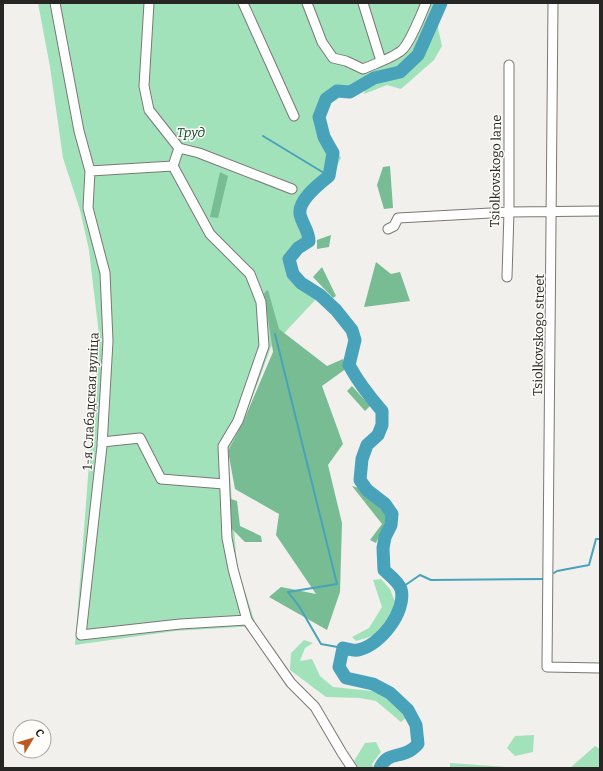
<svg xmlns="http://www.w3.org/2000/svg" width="603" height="771" viewBox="0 0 603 771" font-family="Bitter,serif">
  <rect width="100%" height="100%" fill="#f1f0ec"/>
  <path fill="#a2e2bb" d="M 38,3 L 441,3 L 438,28 L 442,46 L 434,60 L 401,89 L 387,85 L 364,94 L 366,83 L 350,92 L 337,91 L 328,98 L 320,113 L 327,133 L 341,158 C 337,164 332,181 327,185 C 315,195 302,192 300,212 C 300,220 309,230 309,241 L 298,248 L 289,259 L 293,274 L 301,283 L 320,295 L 271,347 L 244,420 L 228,451 L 237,566 L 256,626 L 175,631 L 75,645 L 99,335 L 89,250 L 80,210 L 63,158 L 50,67 Z
    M 381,579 L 390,589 L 396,604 C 383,631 385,633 356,641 L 352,637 L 369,628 L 382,607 L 373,580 Z
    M 304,640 L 313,643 L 305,648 L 300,661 L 312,659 L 320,676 L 333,687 L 372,691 L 389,698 L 407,717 L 401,722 L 376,701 L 360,698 L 326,697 L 290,670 L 291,653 Z
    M 534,735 L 533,752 L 515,756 L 507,748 L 515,736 Z
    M 376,742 L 381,752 L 372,764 L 373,768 L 357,768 L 354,761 L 365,743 Z
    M 595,746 L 600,749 L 600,767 L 570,768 Z
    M 450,763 L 520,768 L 450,768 Z"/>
  <path fill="#77bc93" d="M 390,166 L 393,208 L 384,209 L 377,185 L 383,167 Z
    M 220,172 L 228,176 L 218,218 L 210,217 Z
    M 331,235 L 329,247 L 317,249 L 317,240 Z
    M 376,262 L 391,274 L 400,272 L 410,301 L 364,307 Z
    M 322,267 L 336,296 L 333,298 L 313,277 Z
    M 268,290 L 279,329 L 327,366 L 343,359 L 347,368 L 322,386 L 343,444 L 328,465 L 342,523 L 340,592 L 327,630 L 269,597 L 281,587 L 316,594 L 276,535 L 279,514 L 235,489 L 228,451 L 244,420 L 273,352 L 264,293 Z
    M 352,386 L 370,406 L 365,411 L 347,391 Z
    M 352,486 L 359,488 L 388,516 L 376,543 L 370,540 L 382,524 Z
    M 228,498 L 237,501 L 240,526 L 261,536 L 262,542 L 245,542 L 230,527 Z"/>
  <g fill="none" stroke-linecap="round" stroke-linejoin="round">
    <path stroke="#48a3ba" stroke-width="2" d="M 263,136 L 329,176
      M 275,334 L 337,584 L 288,592 L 299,606 L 321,644 L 343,648
      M 554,573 L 557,571 L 589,565 L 596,539 L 600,539
      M 401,588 L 420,575 L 431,580 L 545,579"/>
    <path stroke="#48a3ba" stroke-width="13" d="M 380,768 C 387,752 399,758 411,750 C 413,749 416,746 418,744 L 416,725 L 408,710 L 390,693 L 373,684 L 346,678 L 339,667 L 343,648 C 347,649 354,651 358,650 C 380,646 407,611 401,589 C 398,581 389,575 384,570 L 383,548 L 385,537 L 391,525 L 392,514 L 385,504 L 367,490 L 360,480 L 362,459 L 367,445 L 378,435 L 382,425 L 382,411 C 369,396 358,382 349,365 L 355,340 L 352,330 L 336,310 L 320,295 L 301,283 L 293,274 L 289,259 L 298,248 L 309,241 C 309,231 302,224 300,214 C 298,200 319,184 329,176 L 333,153 L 324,137 L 319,117 L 326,99 L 337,91 L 350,92 L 374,78 L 400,72 L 418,55 L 441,3"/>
    <g stroke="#7a7875" stroke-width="11">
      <path id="minor" d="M 55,3 L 79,131 L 90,171 L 88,208 L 105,273 L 108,341 L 102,446 L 81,635 L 180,624 L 247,620
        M 149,3 L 144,86 L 149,110 L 179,148
        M 243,3 L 294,116
        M 307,3 L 322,42 L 333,58 L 346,61 L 363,69 C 374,64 393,58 402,50 C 409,44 422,13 426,3
        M 363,3 L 381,61
        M 553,3 L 547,667 L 600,668
        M 179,148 L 173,166 L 210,234 L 250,274 L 261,302 L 264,346 L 238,421 L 223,446 L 227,538 L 233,569 L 247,620 L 291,683 L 315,707 L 342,753 L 352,768
        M 179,148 L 199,153 L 292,189
        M 90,171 L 173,166
        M 388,229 L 394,226 L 398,218 L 509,212 L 600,211
        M 507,277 L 509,212 L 509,65
        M 102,442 L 140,438 L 161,479 L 224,484"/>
    </g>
    <use href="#minor" stroke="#fff" stroke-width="9"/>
  </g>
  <g text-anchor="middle" stroke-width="3" stroke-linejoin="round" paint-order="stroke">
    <g font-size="13" font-style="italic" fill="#0a4228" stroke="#fffdf9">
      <text x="191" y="137">Труд</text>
    </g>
    <g font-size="13" fill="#262624" stroke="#fffdf9">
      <text transform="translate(495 171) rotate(-89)" y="5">Tsiolkovskogo lane</text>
      <text transform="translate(538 335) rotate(-89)" y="5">Tsiolkovskogo street</text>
      <text transform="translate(90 401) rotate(-87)" y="5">1-я Слабадская вуліца</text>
    </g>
  </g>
  <rect width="603" height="771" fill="none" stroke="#262624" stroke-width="8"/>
  <g transform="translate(32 739) rotate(52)"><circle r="19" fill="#fffdf9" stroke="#a8a7a4"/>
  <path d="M0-3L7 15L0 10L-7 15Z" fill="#bc591e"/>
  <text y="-6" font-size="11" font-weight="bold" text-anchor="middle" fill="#262624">С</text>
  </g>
</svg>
